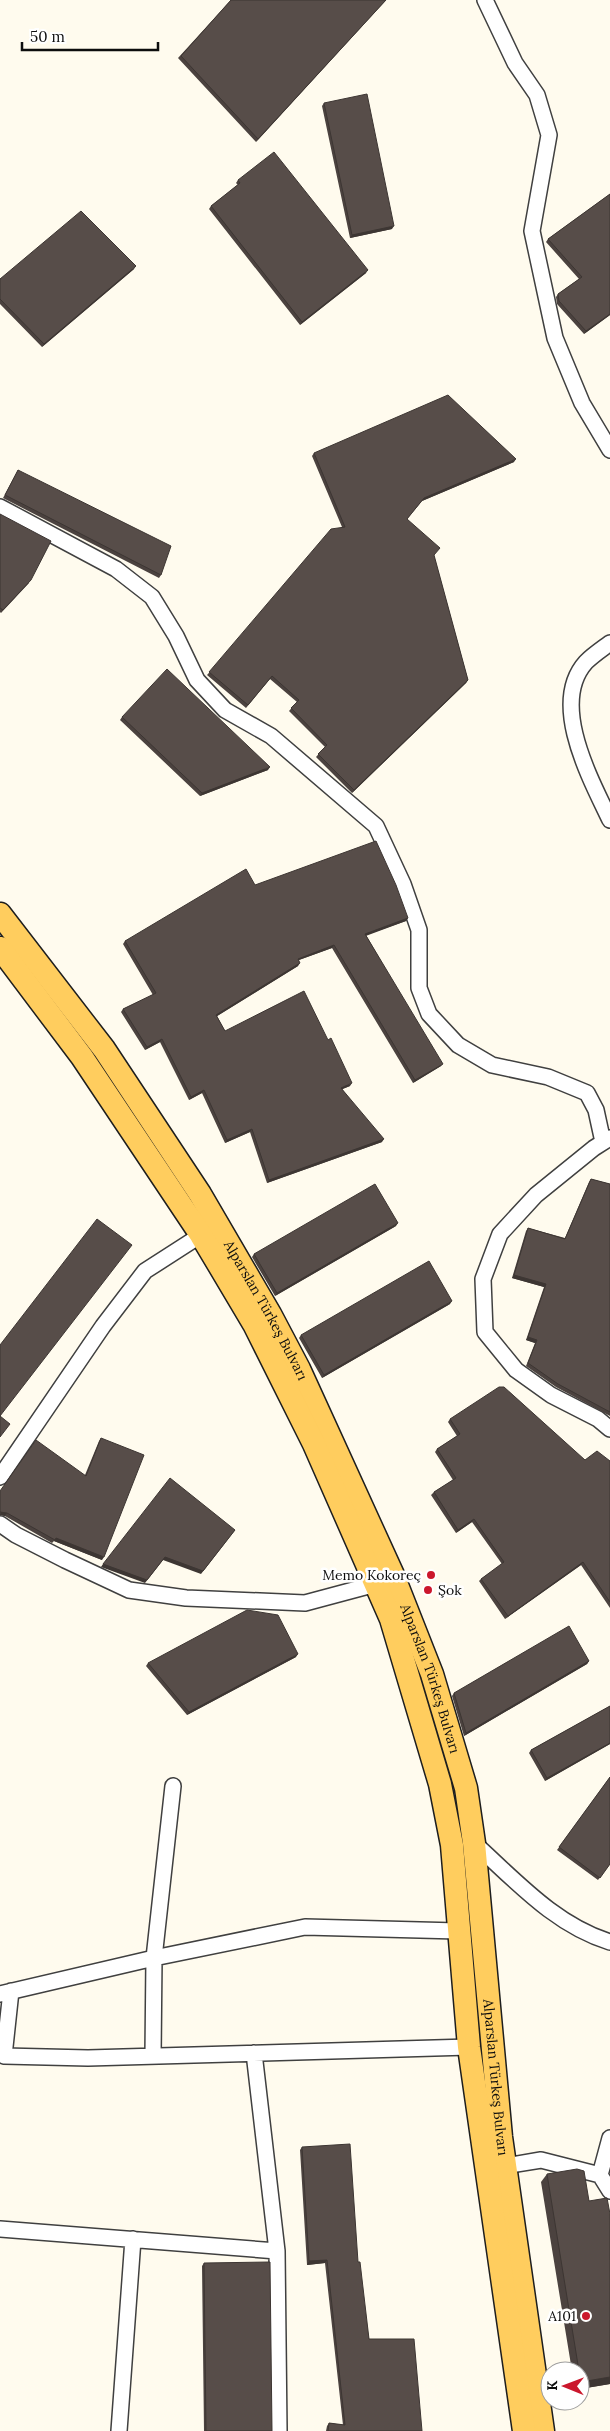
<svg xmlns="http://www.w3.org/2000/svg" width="610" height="2431" viewBox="0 0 610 2431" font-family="Lora,serif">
  <rect width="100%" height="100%" fill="#fffbee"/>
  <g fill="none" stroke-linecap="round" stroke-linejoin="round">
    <g stroke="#404040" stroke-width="18">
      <path id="street" d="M 485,0 L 515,63 L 537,95 L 549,135 L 532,231 L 555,338 L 582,403 L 610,450
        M 0,507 L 116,569 L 152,597 L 176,636 L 197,680 L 225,710 L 271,736 L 376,826 L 403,884 L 419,930 L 419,988 L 429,1014 L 458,1045 L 492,1065 L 548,1077 L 587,1093 L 596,1110 L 603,1142
        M 610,643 C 602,649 593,655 586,662 C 549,703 590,778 610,820
        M 610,1138 L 594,1148 L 536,1195 L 500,1234 L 483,1279 L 485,1332 L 516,1370 L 551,1395 L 598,1419 L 610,1429
        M 0,1477 L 103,1326 L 145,1271 L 201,1235
        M 0,1524 L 16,1535 L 65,1560 L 129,1590 L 186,1598 L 305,1603 L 376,1584
        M 474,1843 C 516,1881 555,1925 610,1942
        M 11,1991 L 4,2056 L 88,2058 L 469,2047
        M 0,1994 L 154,1958 L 305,1927 L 458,1931
        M 254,2053 L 277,2251 L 279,2431
        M 153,2056 L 154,1958 L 173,1786
        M 505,2166 L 541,2160 L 600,2175 L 610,2191
        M 600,2175 L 610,2138
        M 0,2229 L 277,2251
        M 119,2431 L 133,2239"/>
    </g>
    <g stroke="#1e1e1e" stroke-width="25">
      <g id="primary">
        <path id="s1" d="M 0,914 L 104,1049 L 200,1194 L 270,1314 L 299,1369 L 393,1575 L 432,1674 L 466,1788 L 474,1843 L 501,2137 L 543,2431"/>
        <path d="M 0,948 L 82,1057 L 201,1235 L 254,1324 L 314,1444 L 391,1619 L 440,1784 L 452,1845 L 469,2047 L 524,2431"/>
      </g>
    </g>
    <use href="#street" stroke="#fff" stroke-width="15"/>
    <use href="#primary" stroke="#ffcd5e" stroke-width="22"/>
  </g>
  <path fill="#4b423f" d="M 231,0 L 386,0 L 256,142 L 178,58 Z
    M 324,103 L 392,229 L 350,238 L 322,106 Z
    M 238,180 L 366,273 L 300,325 L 209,209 L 211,206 L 238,185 L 236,183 Z
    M 610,194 L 610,315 L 584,334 L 557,304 L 556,297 L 558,294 L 579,279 L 546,242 L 548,239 Z
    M 134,269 L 42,347 L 0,304 L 0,279 Z
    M 314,453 L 514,462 L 422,501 L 407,519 L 434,556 L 468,680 L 466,683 L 352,793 L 316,757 L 325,747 L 289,711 L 297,702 L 270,679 L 246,708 L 207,675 L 342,527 L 312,456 Z
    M 18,470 L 161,575 L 159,578 L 3,498 Z
    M 0,514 L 29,583 L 1,613 L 0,612 Z
    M 122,717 L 268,770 L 200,796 L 120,720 Z
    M 255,885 L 408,918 L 406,921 L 366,935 L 441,1066 L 413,1083 L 332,948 L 299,960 L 298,966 L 217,1016 L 225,1031 L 350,1086 L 342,1089 L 382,1142 L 267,1183 L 250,1132 L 225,1143 L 202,1093 L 189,1100 L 160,1042 L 145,1050 L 121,1012 L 123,1009 L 153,995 L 123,944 L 125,941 Z
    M 591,1179 L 610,1184 L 610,1416 L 556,1387 L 526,1366 L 535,1343 L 526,1340 L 544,1287 L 512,1278 L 526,1231 L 528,1228 L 565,1238 L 589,1182 Z
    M 396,1226 L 275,1296 L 252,1257 L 254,1254 Z
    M 450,1304 L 322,1378 L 299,1338 L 301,1335 Z
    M 450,1419 L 585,1460 L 610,1461 L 610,1608 L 581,1565 L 505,1619 L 479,1581 L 481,1579 L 502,1564 L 472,1522 L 456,1533 L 431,1495 L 434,1492 L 453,1480 L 435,1452 L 437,1449 L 457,1436 L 448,1422 Z
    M 101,1438 L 102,1560 L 54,1541 L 52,1543 L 5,1516 L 0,1515 L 0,1491 L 85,1475 L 99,1441 Z
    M 296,1657 L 187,1715 L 146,1666 L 148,1663 Z
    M 589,1661 L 587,1664 L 464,1736 L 452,1696 L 454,1693 Z
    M 610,1706 L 610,1744 L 545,1781 L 529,1753 L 531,1750 Z
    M 610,1777 L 610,1864 L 598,1880 L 557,1850 Z
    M 302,2147 L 358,2262 L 369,2339 L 422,2431 L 326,2431 L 327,2426 L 329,2423 L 343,2425 L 325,2263 L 307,2265 L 300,2150 Z
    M 547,2174 L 610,2214 L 610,2384 L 580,2389 L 580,2371 L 572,2371 L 541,2182 Z
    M 204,2263 L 272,2431 L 204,2431 L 202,2266 Z"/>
  <path fill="#3d3633" d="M 386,0 L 256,142 L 258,139 Z
    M 394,226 L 392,229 L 350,238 L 352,235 Z
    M 136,266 L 134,269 L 42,347 L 44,344 Z
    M 368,270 L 366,273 L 300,325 L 302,322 Z
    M 610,314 L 610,315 L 584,334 L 586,331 Z
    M 516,459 L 514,462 L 422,501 L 424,498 Z
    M 468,680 L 466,683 L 352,793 L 354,790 Z
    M 270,767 L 268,770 L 200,796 L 202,793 Z
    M 408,918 L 406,921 L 363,937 L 365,934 Z
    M 334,945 L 332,948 L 296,961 L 298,959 Z
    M 300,963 L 298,966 L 214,1018 L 216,1015 Z
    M 162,1039 L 160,1042 L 145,1050 L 147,1047 Z
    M 443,1064 L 441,1066 L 413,1083 L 415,1080 Z
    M 352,1083 L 350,1086 L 338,1091 L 341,1088 Z
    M 204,1090 L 202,1093 L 189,1100 L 191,1097 Z
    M 252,1129 L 250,1132 L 225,1143 L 227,1140 Z
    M 384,1139 L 382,1142 L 267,1183 L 269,1180 Z
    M 398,1223 L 396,1226 L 275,1296 L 277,1293 Z
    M 514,1275 L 546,1284 L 544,1287 L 512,1278 Z
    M 452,1301 L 450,1304 L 322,1378 L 324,1375 Z
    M 528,1337 L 537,1340 L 535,1343 L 526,1340 Z
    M 1,1512 L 7,1513 L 5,1516 L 0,1515 Z
    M 474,1519 L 472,1522 L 456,1533 L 458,1530 Z
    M 235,1530 L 201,1574 L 163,1560 L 145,1583 L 101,1567 L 103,1564 L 165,1557 Z
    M 56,1538 L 104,1557 L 102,1560 L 54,1541 Z
    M 583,1562 L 581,1565 L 505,1619 L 508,1616 Z
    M 298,1654 L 296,1657 L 187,1715 L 189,1712 Z
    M 589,1661 L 587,1664 L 464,1736 L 466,1733 Z
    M 610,1743 L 610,1744 L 545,1781 L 547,1778 Z
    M 327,2260 L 325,2263 L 307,2265 L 309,2261 Z
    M 610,2377 L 610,2384 L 580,2389 L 580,2384 L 581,2382 Z"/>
  <path fill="#574d49" stroke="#3d3633" d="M 231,0 L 386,0 L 258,139 L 181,56 Z
    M 367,94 L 394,226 L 352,235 L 324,103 Z
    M 274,152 L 368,270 L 302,322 L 211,206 L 240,183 L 238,180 Z
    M 610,194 L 610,314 L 586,331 L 559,301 L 558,294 L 582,277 L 548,239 Z
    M 81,211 L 136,266 L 44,344 L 0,299 L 0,279 Z
    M 448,395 L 516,459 L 424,498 L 407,519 L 440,548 L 434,555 L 468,680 L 354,790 L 318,754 L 327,745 L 291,708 L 299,700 L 272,676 L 248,705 L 209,672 L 331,529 L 345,527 L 314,453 Z
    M 18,470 L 171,546 L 161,575 L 5,495 Z
    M 0,514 L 51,541 L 31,580 L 3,610 L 0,608 Z
    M 167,669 L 270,767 L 202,793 L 122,717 Z
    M 376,841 L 396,885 L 408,918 L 365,934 L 443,1064 L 415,1080 L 334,945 L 298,959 L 300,963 L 216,1015 L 225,1031 L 304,991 L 328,1040 L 331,1038 L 352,1083 L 341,1088 L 384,1139 L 269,1180 L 252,1129 L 227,1140 L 204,1090 L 191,1097 L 162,1039 L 147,1047 L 123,1009 L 156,993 L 125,941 L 246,869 L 255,885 Z
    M 591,1179 L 610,1184 L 610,1412 L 558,1384 L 528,1363 L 537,1340 L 528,1337 L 546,1284 L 514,1275 L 528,1228 L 565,1239 Z
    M 375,1184 L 398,1223 L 277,1293 L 254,1254 Z
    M 97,1219 L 132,1245 L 0,1416 L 10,1424 L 0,1437 L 0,1345 Z
    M 429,1261 L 452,1301 L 324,1375 L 301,1335 Z
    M 499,1387 L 504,1387 L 585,1460 L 597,1451 L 610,1461 L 610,1602 L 583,1562 L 508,1616 L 481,1579 L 504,1562 L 474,1519 L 458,1530 L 434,1492 L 456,1478 L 437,1449 L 460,1434 L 450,1419 Z
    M 101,1438 L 144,1455 L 104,1557 L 56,1538 L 55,1540 L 7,1513 L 0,1512 L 0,1491 L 36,1440 L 86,1476 Z
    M 170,1478 L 235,1530 L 203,1571 L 165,1557 L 147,1580 L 103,1564 Z
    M 247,1610 L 278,1615 L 298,1654 L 189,1712 L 148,1663 Z
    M 569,1626 L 589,1661 L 466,1733 L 454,1693 Z
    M 610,1706 L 610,1743 L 547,1778 L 531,1750 Z
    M 610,1777 L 610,1864 L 600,1878 L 559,1847 Z
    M 350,2144 L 358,2262 L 360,2262 L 369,2339 L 414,2339 L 422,2431 L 328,2431 L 329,2423 L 345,2425 L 327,2260 L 309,2261 L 302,2147 Z
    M 577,2169 L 584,2171 L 589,2201 L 607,2198 L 610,2214 L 610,2377 L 581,2382 L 580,2371 L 579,2371 L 547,2174 Z
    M 270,2262 L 272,2431 L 206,2431 L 204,2263 Z"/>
  <g fill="#cb172c" stroke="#fff" stroke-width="2">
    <circle cx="431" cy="1575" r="5"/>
    <circle cx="428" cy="1590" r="5"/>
    <circle cx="586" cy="2316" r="5"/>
  </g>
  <g text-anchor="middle" stroke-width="5" stroke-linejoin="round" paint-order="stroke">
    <g font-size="14" fill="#0d0d0d" stroke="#fff">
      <text dy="5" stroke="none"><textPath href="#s1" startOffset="478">Alparslan Türkeş Bulvarı</textPath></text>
      <text dy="5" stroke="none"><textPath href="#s1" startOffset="882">Alparslan Türkeş Bulvarı</textPath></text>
      <text dy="5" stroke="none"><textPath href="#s1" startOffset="1288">Alparslan Türkeş Bulvarı</textPath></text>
    </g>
    <g font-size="14" fill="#0d0d0d" stroke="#fff" text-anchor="end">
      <text x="421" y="1580">Memo Kokoreç</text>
      <text x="438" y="1595" text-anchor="start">Şok</text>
      <text x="576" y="2321">A101</text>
    </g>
  </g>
  <g transform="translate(565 2386) rotate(271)"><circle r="24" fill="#ffffff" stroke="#9e9e9e"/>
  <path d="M0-4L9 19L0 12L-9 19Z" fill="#cb172c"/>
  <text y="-8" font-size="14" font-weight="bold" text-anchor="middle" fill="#0d0d0d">K</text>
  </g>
  <path d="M22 42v8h136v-8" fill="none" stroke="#0d0d0d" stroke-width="2.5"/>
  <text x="30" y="42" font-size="15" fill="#0d0d0d" stroke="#ffffff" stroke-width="4" paint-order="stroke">50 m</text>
</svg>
